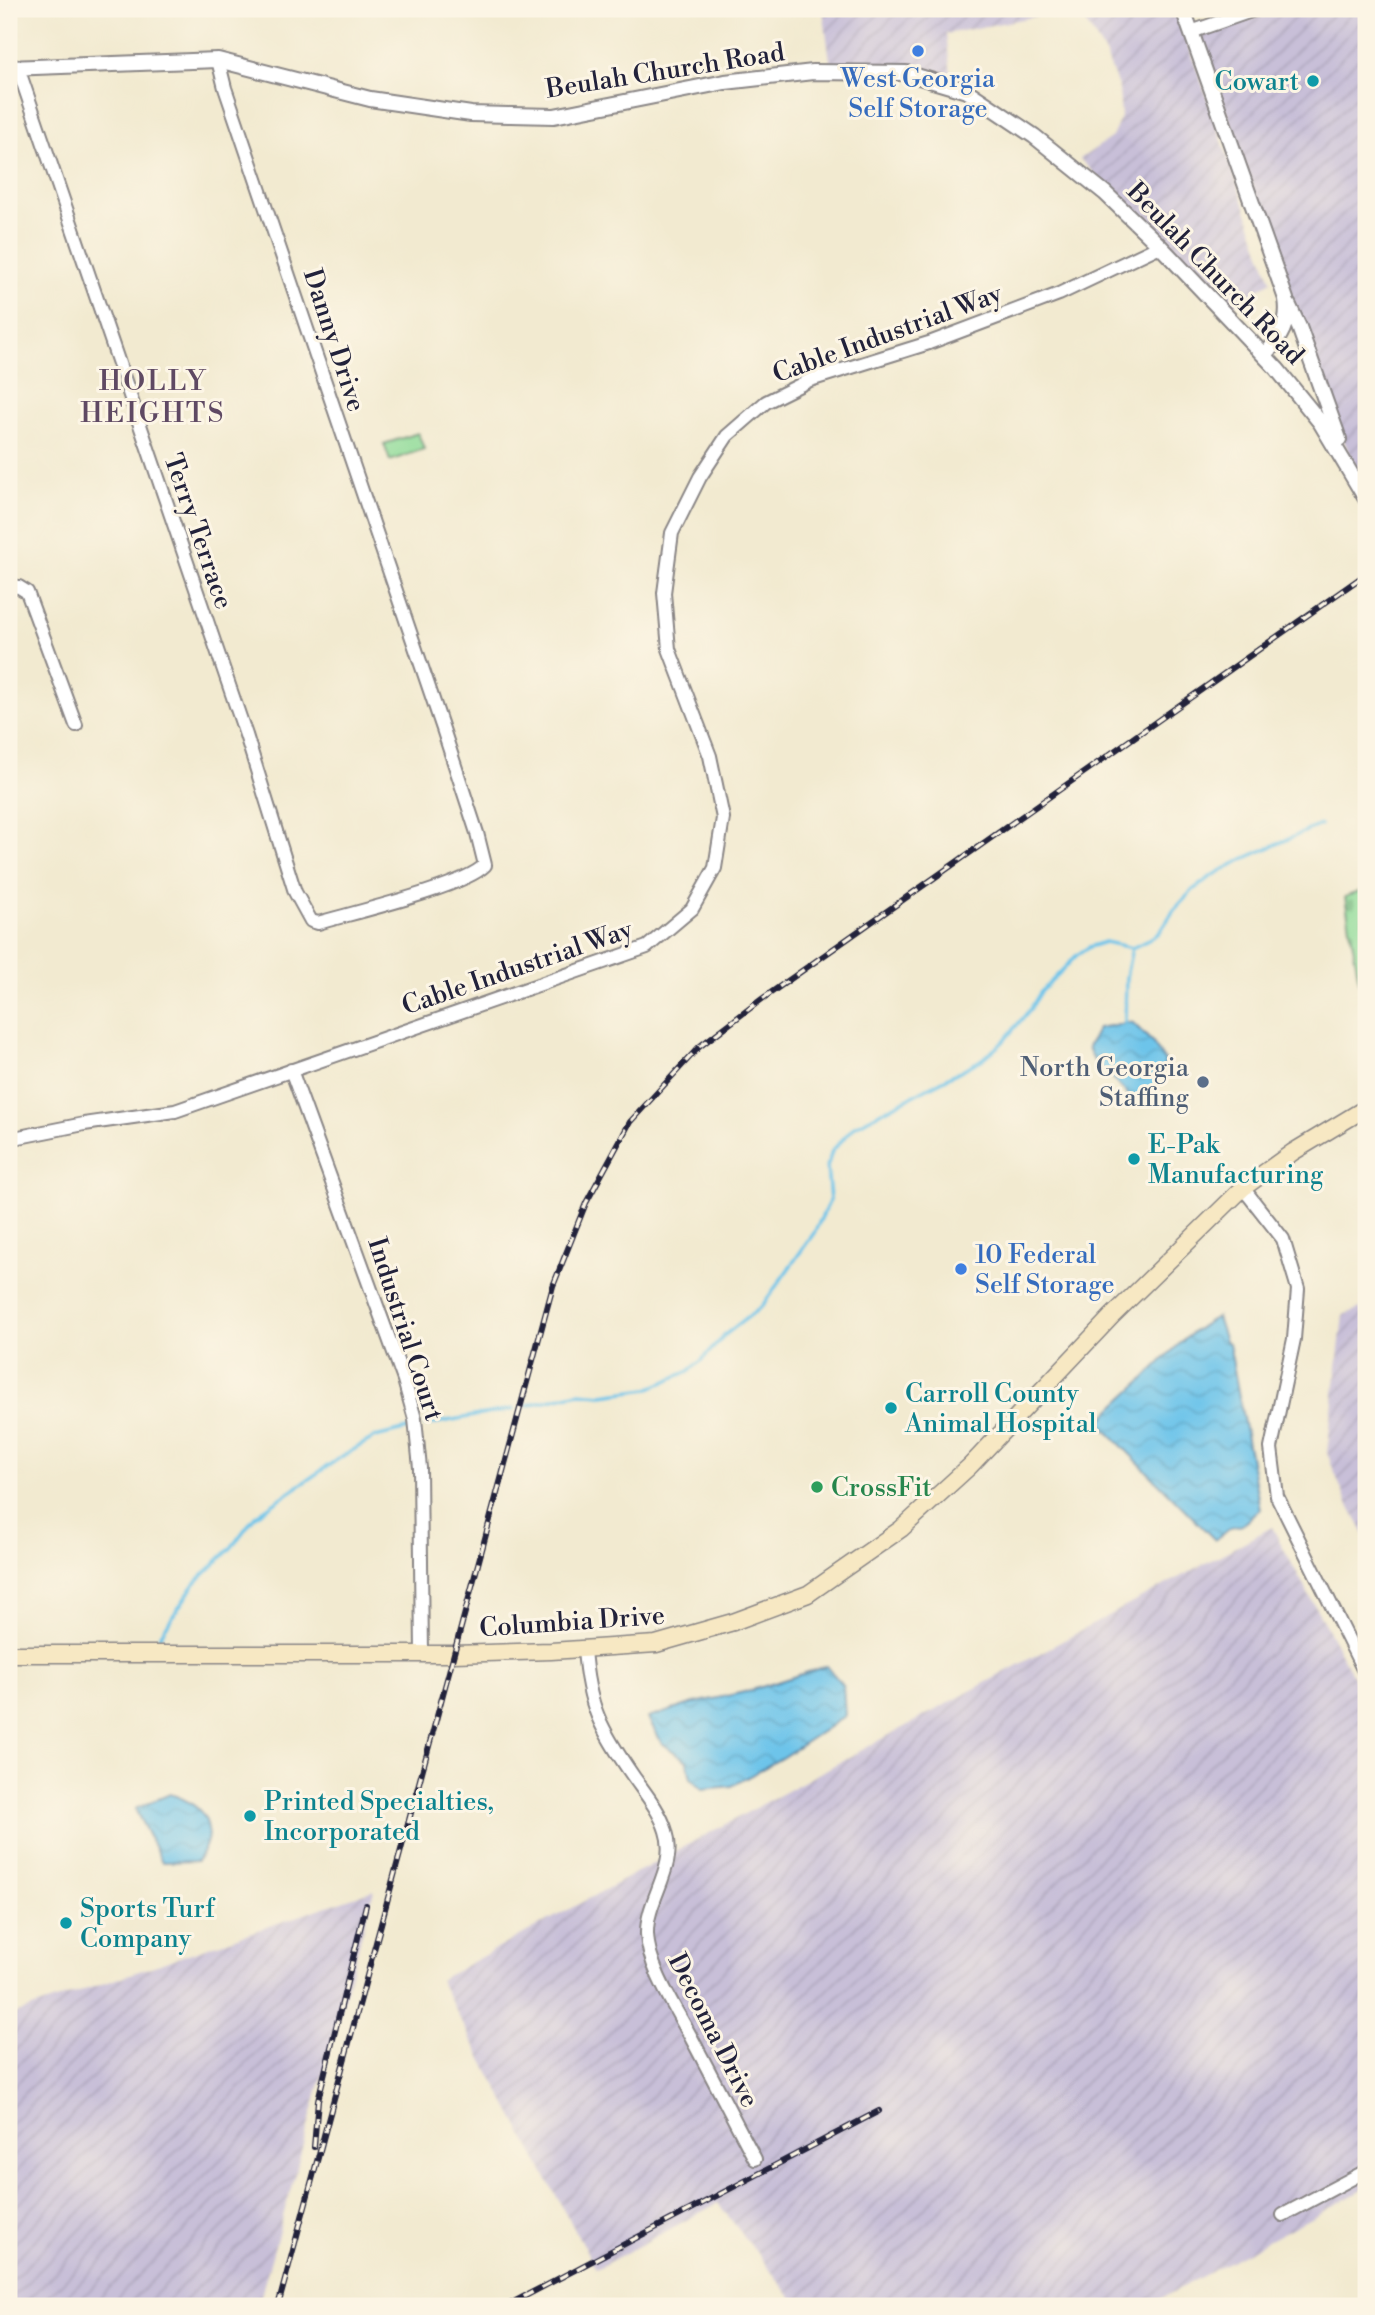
<svg xmlns="http://www.w3.org/2000/svg" width="1375" height="2315" viewBox="0 0 1375 2315" font-family="'Libre Bodoni',serif">
  <defs>
    <pattern id="industrial-furrows" width="10" height="10" patternUnits="userSpaceOnUse" patternTransform="scale(1.75)"><rect width="10" height="10" fill="#c8bfd8"/><path d="M-1 1l2-2M0 10L10 0M9 11l2-2" fill="none" stroke="#aca4ba"/></pattern>
    <pattern id="cemetery-stones" width="16" height="16" patternUnits="userSpaceOnUse" patternTransform="scale(1.75)"><rect width="16" height="16" fill="#8fdb99"/><path d="M2 7V4a2 2 0 0 1 4 0v3zM10 15v-3a2 2 0 0 1 4 0v3z" fill="#7bbc85"/></pattern>
    <pattern id="water-waves" width="16" height="10" patternUnits="userSpaceOnUse" patternTransform="scale(1.75)"><rect width="16" height="10" fill="#6dc4ea"/><path d="M0 5q4-4 8 0t8 0" fill="none" stroke="#5ea8ca"/></pattern>
  </defs>
  <rect width="100%" height="100%" fill="#fcf5e5"/>
  <filter id="ink" filterUnits="userSpaceOnUse"><feTurbulence type="fractalNoise" baseFrequency=".0143" numOctaves="2"/><feDisplacementMap in="SourceGraphic" scale="14" xChannelSelector="R" yChannelSelector="G"/><feConvolveMatrix kernelMatrix="1 2 1 2 8 2 1 2 1" color-interpolation-filters="sRGB"/></filter>
  <filter id="wash" filterUnits="userSpaceOnUse"><feTurbulence type="fractalNoise" baseFrequency=".00686" numOctaves="4" result="noise"/><feDisplacementMap in="SourceGraphic" scale="28" xChannelSelector="R" yChannelSelector="G"/><feGaussianBlur stdDeviation="1.57" result="paint"/><feColorMatrix in="noise" values="0 0 0 0 0 0 0 0 0 0 0 0 0 0 0 0 0 1.4 0 .05"/><feComposite in="paint" operator="in"/></filter>
  <g filter="url(#wash)">
    <rect width="100%" height="100%" fill="#f2ead0"/>
    <path fill="url(#industrial-furrows)" d="M 823,9 L 1073,9 L 946,34 L 952,82 L 831,68 Z
      M 1077,9 L 1176,9 L 1271,281 L 1228,309 L 1080,159 L 1112,137 L 1121,117 L 1119,89 L 1105,53 Z
      M 1279,9 L 1366,9 L 1366,488 L 1348,451 L 1321,381 L 1200,36 Z
      M 1366,1306 L 1366,1538 L 1345,1498 L 1327,1453 L 1343,1315 Z
      M 1272,1527 L 1366,1700 L 1366,2188 L 1147,2306 L 798,2306 L 718,2203 L 596,2269 L 439,1980 Z
      M 374,1890 L 258,2306 L 9,2306 L 9,2016 Z"/>
    <path fill="url(#cemetery-stones)" stroke="#587e6a" stroke-width="2" d="M 1366,889 L 1366,1002 L 1358,976 L 1345,897 Z"/>
    <path fill="#8fdb99" stroke="#587e6a" stroke-width="2" d="M 418,433 L 424,449 L 390,461 L 384,444 Z"/>
    <path fill="url(#water-waves)" stroke="#487392" stroke-width="2" d="M 1132,1022 L 1152,1042 L 1165,1061 C 1162,1082 1154,1091 1137,1103 L 1094,1061 L 1088,1047 L 1098,1028 Z
      M 1217,1317 L 1225,1341 L 1229,1343 L 1260,1509 L 1242,1525 L 1230,1528 L 1215,1540 L 1099,1423 C 1112,1407 1127,1395 1142,1381 C 1165,1359 1188,1331 1217,1317 Z
      M 827,1666 L 843,1686 L 845,1716 L 783,1757 L 732,1786 L 703,1789 L 691,1778 L 687,1761 L 662,1743 L 648,1718 L 691,1704 L 749,1691 Z
      M 170,1794 C 205,1805 220,1828 197,1861 L 162,1862 L 135,1809 Z"/>
    <g fill="none" stroke-linecap="round" stroke-linejoin="round">
      <path stroke="#6dc4ea" stroke-width="3.5" d="M 1125,1023 L 1126,977 L 1132,948
        M 528,1405 L 579,1393 L 602,1395 L 648,1389 L 689,1371 L 701,1361 L 726,1334 L 762,1306 L 814,1233 L 830,1200 L 827,1167 L 832,1151 L 855,1126 L 983,1059 L 1003,1042 L 1031,1008 L 1040,993 L 1077,955 L 1089,947 L 1105,942 L 1132,948 L 1148,940 L 1159,933 L 1174,910 L 1193,890 L 1212,876 L 1241,860 L 1320,825
        M 425,1425 L 513,1409
        M 159,1637 L 195,1583 L 231,1548 L 255,1516 L 338,1459 L 375,1437 L 408,1429"/>
    </g>
  </g>
  <g filter="url(#ink)">
    <g fill="none" stroke-linecap="round" stroke-linejoin="round">
      <g stroke="#8a8686" stroke-width="16">
        <path id="minor" d="M 1191,32 L 1257,9
          M 18,68 L 246,735 L 295,892 L 311,921 L 318,923 C 352,913 464,887 485,865 L 477,833 L 443,729 L 225,88 L 218,60
          M 9,586 L 19,587 L 27,592 L 76,725
          M 291,1070 L 404,1380 L 415,1419 L 420,1468 L 422,1654
          M 9,1139 L 84,1124 L 175,1111 L 647,947 L 692,909 L 715,868 L 723,818 L 710,756 L 669,649 L 664,593 L 672,533 L 700,477 L 727,436 L 766,402 L 810,380 L 929,343 L 1059,294 L 1160,246
          M 1243,1188 L 1283,1239 L 1298,1289 L 1294,1339 L 1271,1448 L 1277,1496 L 1366,1675
          M 584,1649 C 588,1706 601,1730 633,1776 C 645,1793 660,1811 666,1831 C 678,1867 646,1899 647,1934 C 648,1968 677,2010 693,2041 C 714,2080 734,2120 755,2159
          M 1283,2215 L 1366,2171"/>
      </g>
      <g stroke="#8a8686" stroke-width="18">
        <path id="tertiary" d="M 1183,9 L 1286,299 C 1290,323 1280,338 1265,355
          M 9,68 L 218,60 L 370,99 L 471,114 L 554,116 L 725,82 L 813,72 L 906,73 L 967,91 L 1034,136 L 1105,193 L 1160,246 L 1277,369 L 1320,422 L 1366,499
          M 1288,304 L 1299,327 L 1339,439"/>
      </g>
      <g stroke="#8a8686" stroke-width="19">
        <path id="secondary" d="M 9,1654 L 454,1654 L 551,1651 L 656,1644 L 733,1622 L 808,1594 L 901,1529 L 970,1466 L 1112,1316 L 1243,1188 L 1293,1152 L 1366,1108"/>
      </g>
      <use href="#minor" stroke="#fff" stroke-width="12"/>
      <use href="#tertiary" stroke="#fff" stroke-width="14"/>
      <use href="#secondary" stroke="#f7e8c3" stroke-width="16"/>
      <g stroke="#22223b" stroke-width="6">
        <path id="rail" d="M 314,2147 L 318,2100 L 366,1905
          M 278,2306 L 553,1286 L 586,1203 L 630,1122 L 699,1047 L 762,999 L 1366,574
          M 506,2306 L 879,2111"/>
      </g>
      <use href="#rail" stroke="#fcf5e5" stroke-width="3.5" stroke-dasharray="10" stroke-linecap="butt"/>
    </g>
  </g>
  <g fill="#3f7fe0" stroke="#fcf5e5" stroke-width="2.5">
    <circle cx="918" cy="51" r="7"/>
    <circle cx="961" cy="1269" r="7"/>
  </g>
  <g fill="#0f9aa8" stroke="#fcf5e5" stroke-width="2.5">
    <circle cx="1313" cy="81" r="7"/>
    <circle cx="1134" cy="1159" r="7"/>
    <circle cx="891" cy="1408" r="7"/>
    <circle cx="250" cy="1816" r="7"/>
    <circle cx="66" cy="1923" r="7"/>
  </g>
  <circle fill="#5c6f8a" stroke="#fcf5e5" stroke-width="2.5" cx="1203" cy="1082" r="7"/>
  <circle fill="#2e9e5b" stroke="#fcf5e5" stroke-width="2.5" cx="817" cy="1487" r="7"/>
  <g text-anchor="middle" stroke-width="6" stroke-linejoin="round" paint-order="stroke">
    <g font-size="26" fill="#22223b" stroke="#fcf5e5">
      <text transform="translate(665 70) rotate(-9)" y="9">Beulah Church Road</text>
      <text transform="translate(1216 273) rotate(46)" y="9">Beulah Church Road</text>
      <text transform="translate(887 333) rotate(-20)" y="9">Cable Industrial Way</text>
      <text transform="translate(335 340) rotate(72)" y="9">Danny Drive</text>
      <text transform="translate(199 531) rotate(71)" y="9">Terry Terrace</text>
      <text transform="translate(517 967) rotate(-19)" y="9">Cable Industrial Way</text>
      <text transform="translate(406 1329) rotate(72)" y="9">Industrial Court</text>
      <text transform="translate(572 1621) rotate(-4)" y="9">Columbia Drive</text>
      <text transform="translate(714 2030) rotate(63)" y="9">Decoma Drive</text>
    </g>
    <g font-size="26" fill="#366cbe" stroke="#fcf5e5">
      <text x="918" y="87">West Georgia<tspan x="918" dy="30">Self Storage</tspan></text>
      <text x="975" y="1263" text-anchor="start">10 Federal<tspan x="975" dy="30">Self Storage</tspan></text>
    </g>
    <g font-size="26" fill="#0d838f" stroke="#fcf5e5" text-anchor="start">
      <text x="1299" y="90" text-anchor="end">Cowart</text>
      <text x="1148" y="1153">E-Pak<tspan x="1148" dy="30">Manufacturing</tspan></text>
      <text x="905" y="1402">Carroll County<tspan x="905" dy="30">Animal Hospital</tspan></text>
      <text x="264" y="1810">Printed Specialties,<tspan x="264" dy="30">Incorporated</tspan></text>
      <text x="80" y="1917">Sports Turf<tspan x="80" dy="30">Company</tspan></text>
    </g>
    <g font-size="26" fill="#4e5e75" stroke="#fcf5e5" text-anchor="end">
      <text x="1189" y="1076">North Georgia<tspan x="1189" dy="30">Staffing</tspan></text>
    </g>
    <g font-size="26" fill="#27864d" stroke="#fcf5e5" text-anchor="start">
      <text x="831" y="1496">CrossFit</text>
    </g>
    <g font-size="28" letter-spacing="2" fill="#5f4963" stroke="#fcf5e5">
      <text x="153" y="390">HOLLY<tspan x="153" dy="32">HEIGHTS</tspan></text>
    </g>
  </g>
  <rect width="1375" height="2315" fill="none" stroke="#fcf5e5" stroke-width="35"/>
</svg>
